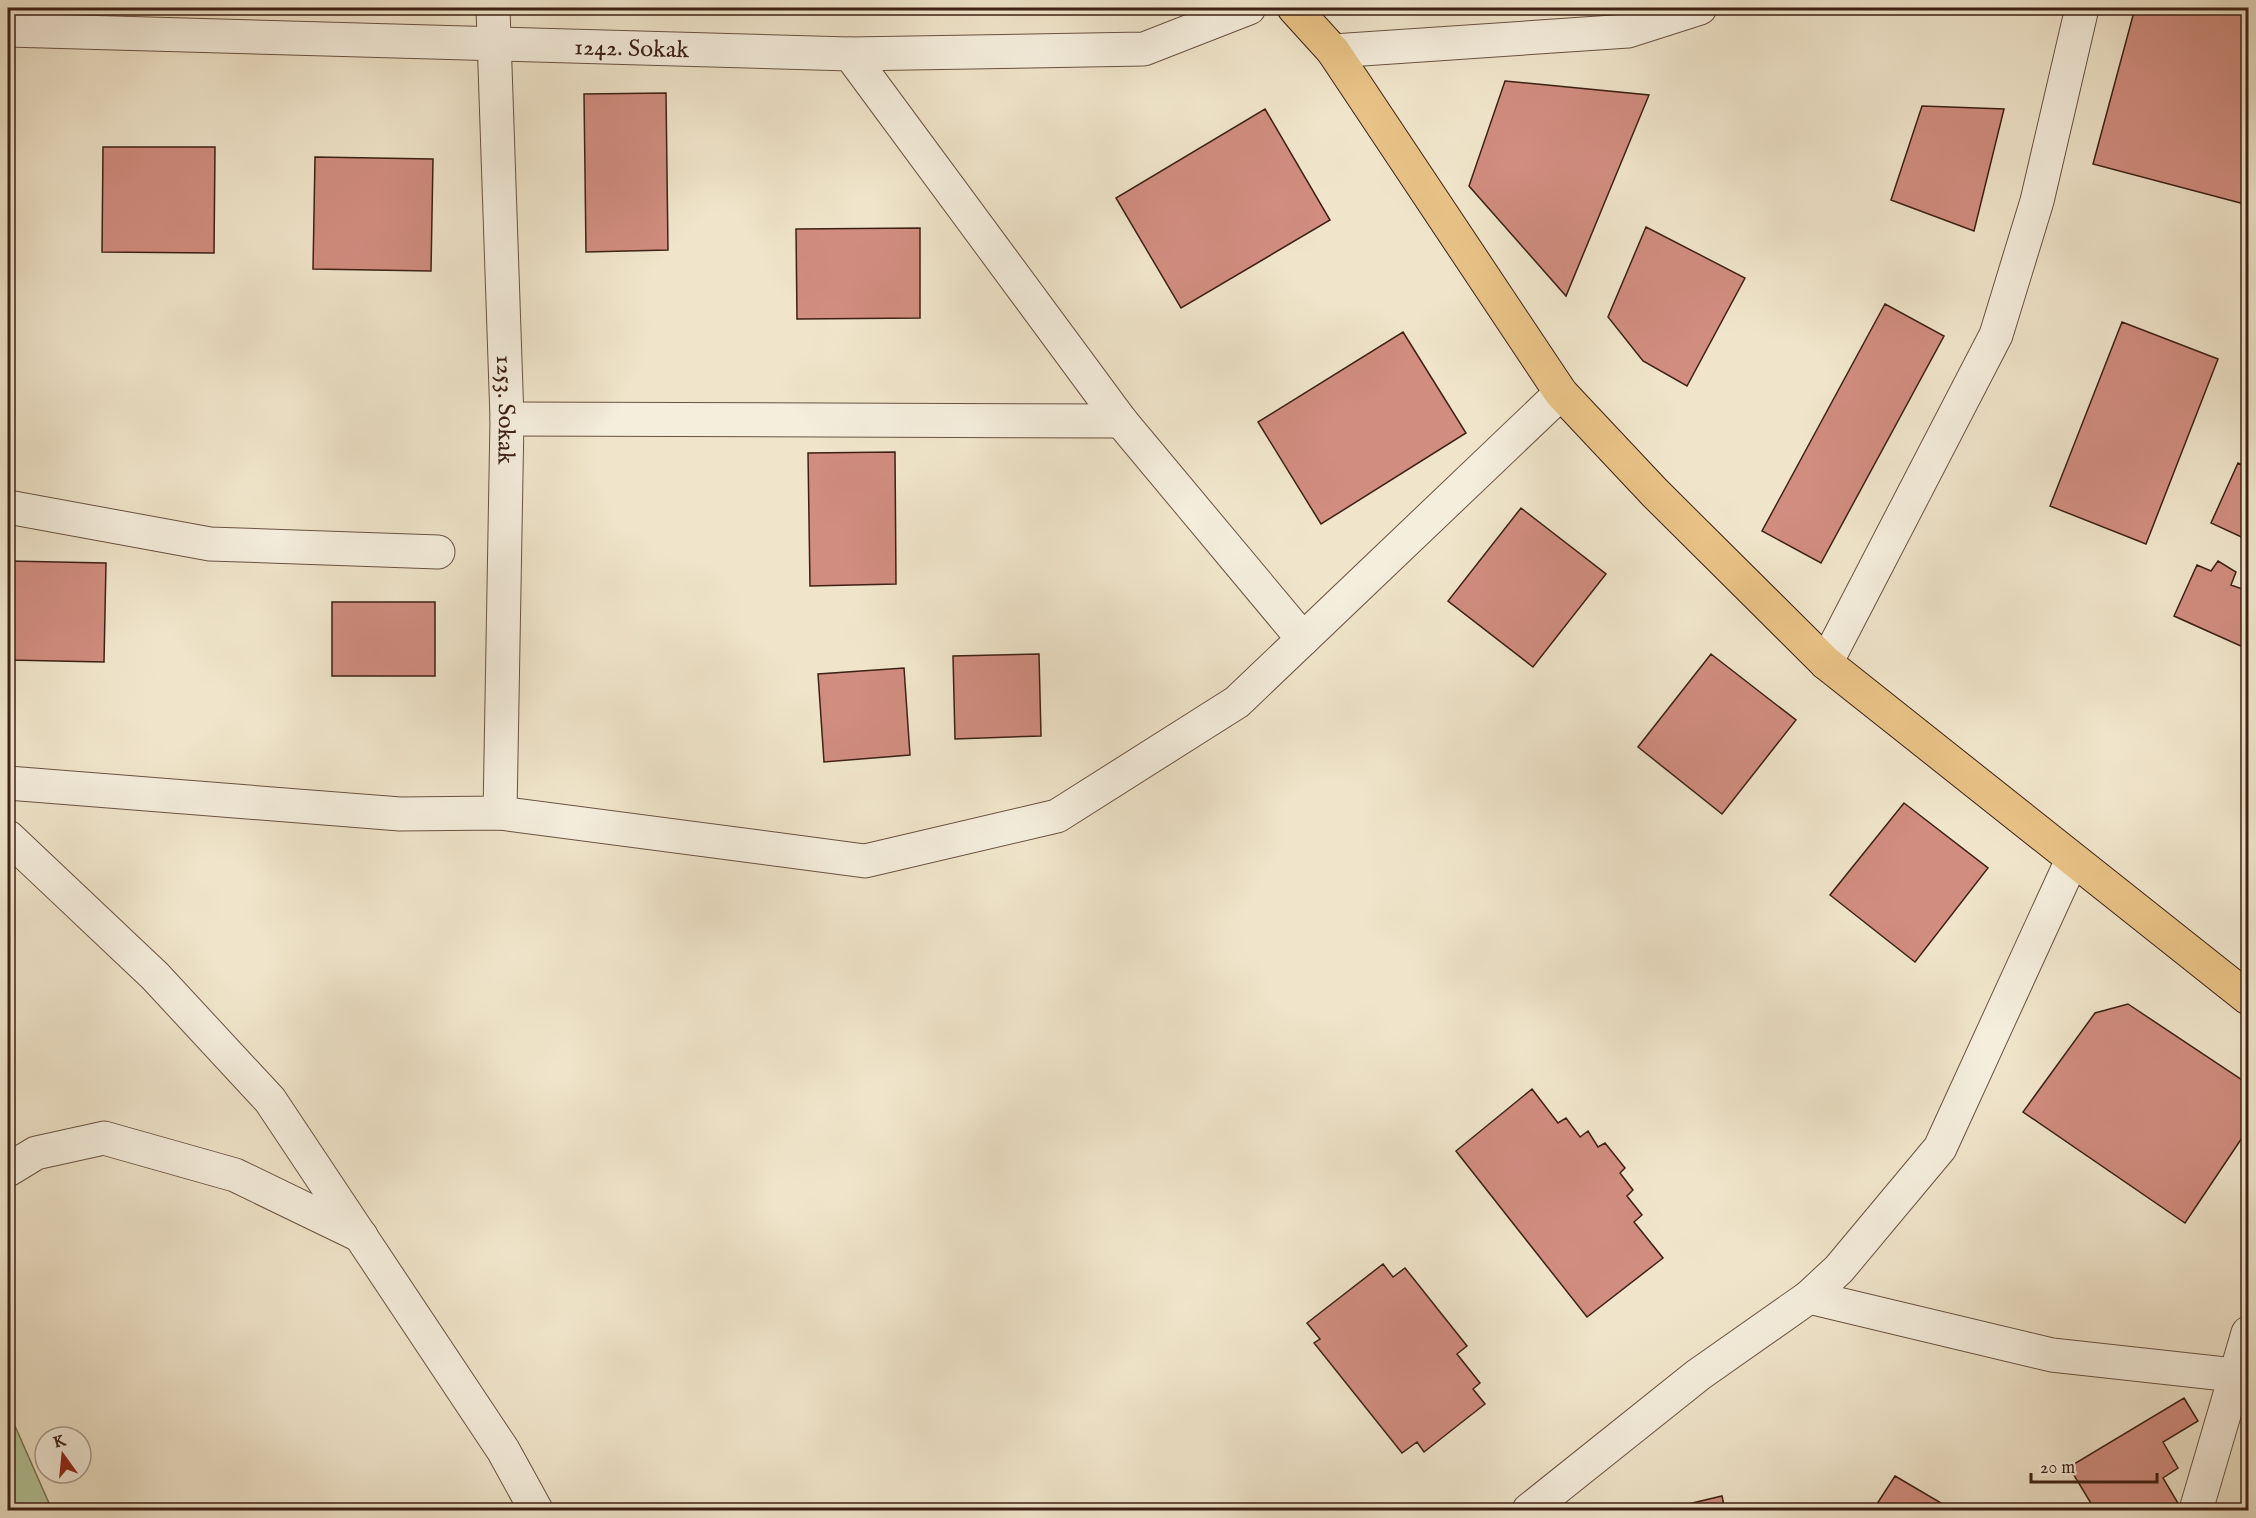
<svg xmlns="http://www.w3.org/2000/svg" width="2256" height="1518" viewBox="0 0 2256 1518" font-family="'IM FELL English',serif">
  <rect width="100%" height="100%" fill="#f0e5cb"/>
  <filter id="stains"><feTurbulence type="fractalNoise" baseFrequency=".00333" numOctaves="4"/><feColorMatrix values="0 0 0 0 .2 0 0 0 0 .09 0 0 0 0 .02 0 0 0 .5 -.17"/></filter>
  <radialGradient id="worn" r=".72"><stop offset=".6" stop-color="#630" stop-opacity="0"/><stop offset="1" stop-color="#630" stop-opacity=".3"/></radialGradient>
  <path fill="#b5c69b" stroke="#797458" stroke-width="1.5" d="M 8,1417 L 11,1417 L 52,1510 L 8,1510 Z"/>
  <path fill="#d18d80" stroke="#3d2115" stroke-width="1.5" d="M 2135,8 L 2248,8 L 2248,205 L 2093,164 Z
    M 1505,81 L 1649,95 L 1566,296 L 1469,186 Z
    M 666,93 L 668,250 L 586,252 L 584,94 Z
    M 1922,106 L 2004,109 L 1974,231 L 1891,200 Z
    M 1265,109 L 1330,220 L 1181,308 L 1116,198 Z
    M 103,147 L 215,147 L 214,253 L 102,252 Z
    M 315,157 L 433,159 L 431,271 L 313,269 Z
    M 1646,227 L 1745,278 L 1687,386 L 1643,361 L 1608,317 Z
    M 920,228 L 920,318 L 797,319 L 796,229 Z
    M 1885,304 L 1944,336 L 1821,563 L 1762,531 Z
    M 2122,322 L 2218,359 L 2146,544 L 2050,506 Z
    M 1403,332 L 1466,433 L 1321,524 L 1258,422 Z
    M 895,452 L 896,584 L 810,586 L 808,453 Z
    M 2238,463 L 2248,468 L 2248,540 L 2211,523 Z
    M 1521,508 L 1606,574 L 1533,667 L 1448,601 Z
    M 8,561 L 106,563 L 104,662 L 8,660 Z
    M 2218,561 L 2236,572 L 2231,585 L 2248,591 L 2248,636 L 2243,647 L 2174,616 L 2197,565 L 2211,571 Z
    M 332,602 L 435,602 L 435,676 L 332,676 Z
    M 1039,654 L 1041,736 L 955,739 L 953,656 Z
    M 1711,654 L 1796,720 L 1722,814 L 1638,747 Z
    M 904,668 L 910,755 L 824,762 L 818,674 Z
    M 1904,803 L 1988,868 L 1915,962 L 1830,895 Z
    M 2128,1004 L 2248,1084 L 2248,1129 L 2185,1223 L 2023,1112 L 2095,1013 Z
    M 1532,1089 L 1558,1123 L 1566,1118 L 1580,1137 L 1588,1131 L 1598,1147 L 1605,1143 L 1625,1168 L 1620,1173 L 1633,1190 L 1627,1196 L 1642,1215 L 1634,1222 L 1663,1258 L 1587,1317 L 1456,1151 Z
    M 1383,1264 L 1393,1277 L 1405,1268 L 1467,1346 L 1457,1354 L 1480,1383 L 1473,1389 L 1485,1404 L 1424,1452 L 1417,1442 L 1402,1453 L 1314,1343 L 1320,1339 L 1307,1323 Z
    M 2184,1398 L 2198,1421 L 2163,1442 L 2178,1468 L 2163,1478 L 2182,1510 L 2095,1510 L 2069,1467 Z
    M 1895,1476 L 1953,1510 L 1873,1510 Z
    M 1722,1496 L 1725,1510 L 1663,1510 Z"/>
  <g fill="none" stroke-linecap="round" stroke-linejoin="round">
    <g stroke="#6a5242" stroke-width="35">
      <g id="minor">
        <path id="s1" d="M 493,8 L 507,419 L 500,813"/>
        <path id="s2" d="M 8,30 L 850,54 L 1144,49 L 1249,8"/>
        <path d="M 1333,51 L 1628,31 L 1700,8"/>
        <path d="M 850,54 L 1121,421 L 1303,639"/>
        <path d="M 507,419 L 1121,421"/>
        <path d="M 8,507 L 210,544 L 438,552"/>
        <path d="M 1826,663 L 1996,335 L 2037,201 L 2082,8"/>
        <path d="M 8,783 L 400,814 L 500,813 L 865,861 L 1057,816 L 1237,702 L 1561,393"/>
        <path d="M 8,837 L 155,976 L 270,1100 L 503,1450 L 536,1510"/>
        <path d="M 8,1170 L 36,1153 L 104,1138 L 235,1175 L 361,1236"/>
        <path d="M 1809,1297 L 2052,1355 L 2234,1375"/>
        <path d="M 1529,1510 L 1698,1375 L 1809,1297 L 1839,1269 L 1940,1148 L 2072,860"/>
        <path d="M 2196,1510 L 2248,1333"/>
      </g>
    </g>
    <g stroke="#3d2115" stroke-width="35">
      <path id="major" d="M 1294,8 L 1333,51 L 1561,393 L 1655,493 L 1826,663 L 2248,998"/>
    </g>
    <use href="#minor" stroke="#f5eedd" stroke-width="33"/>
    <use href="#major" stroke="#e8c286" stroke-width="33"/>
  </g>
  <g text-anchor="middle" stroke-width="6" stroke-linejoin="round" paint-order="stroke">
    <g font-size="24" fill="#3d2115" stroke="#f5eedd">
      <text dy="8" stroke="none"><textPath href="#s2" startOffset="624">1242. Sokak</textPath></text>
      <text dy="8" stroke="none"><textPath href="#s1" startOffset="402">1253. Sokak</textPath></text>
    </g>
  </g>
  <rect width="2256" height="1518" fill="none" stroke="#f0e5cb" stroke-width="30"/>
  <rect x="9" y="9" width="2238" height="1500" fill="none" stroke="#3d2115" stroke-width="3"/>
  <rect x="15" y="15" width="2226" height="1488" fill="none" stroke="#3d2115" stroke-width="1.5"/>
  <g transform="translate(63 1455) rotate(345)"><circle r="28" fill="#f5eedd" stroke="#ab9c8d" stroke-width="1.5"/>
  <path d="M0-4.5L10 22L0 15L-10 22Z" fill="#8f2418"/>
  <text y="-9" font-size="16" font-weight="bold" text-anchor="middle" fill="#3d2115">K</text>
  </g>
  <path d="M2031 1473v9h126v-9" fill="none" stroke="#3d2115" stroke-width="3"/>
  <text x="2040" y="1473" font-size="18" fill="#3d2115" stroke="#f5eedd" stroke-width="4.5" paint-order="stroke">20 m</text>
  <rect width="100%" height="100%" filter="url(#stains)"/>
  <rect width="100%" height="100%" fill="url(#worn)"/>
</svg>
